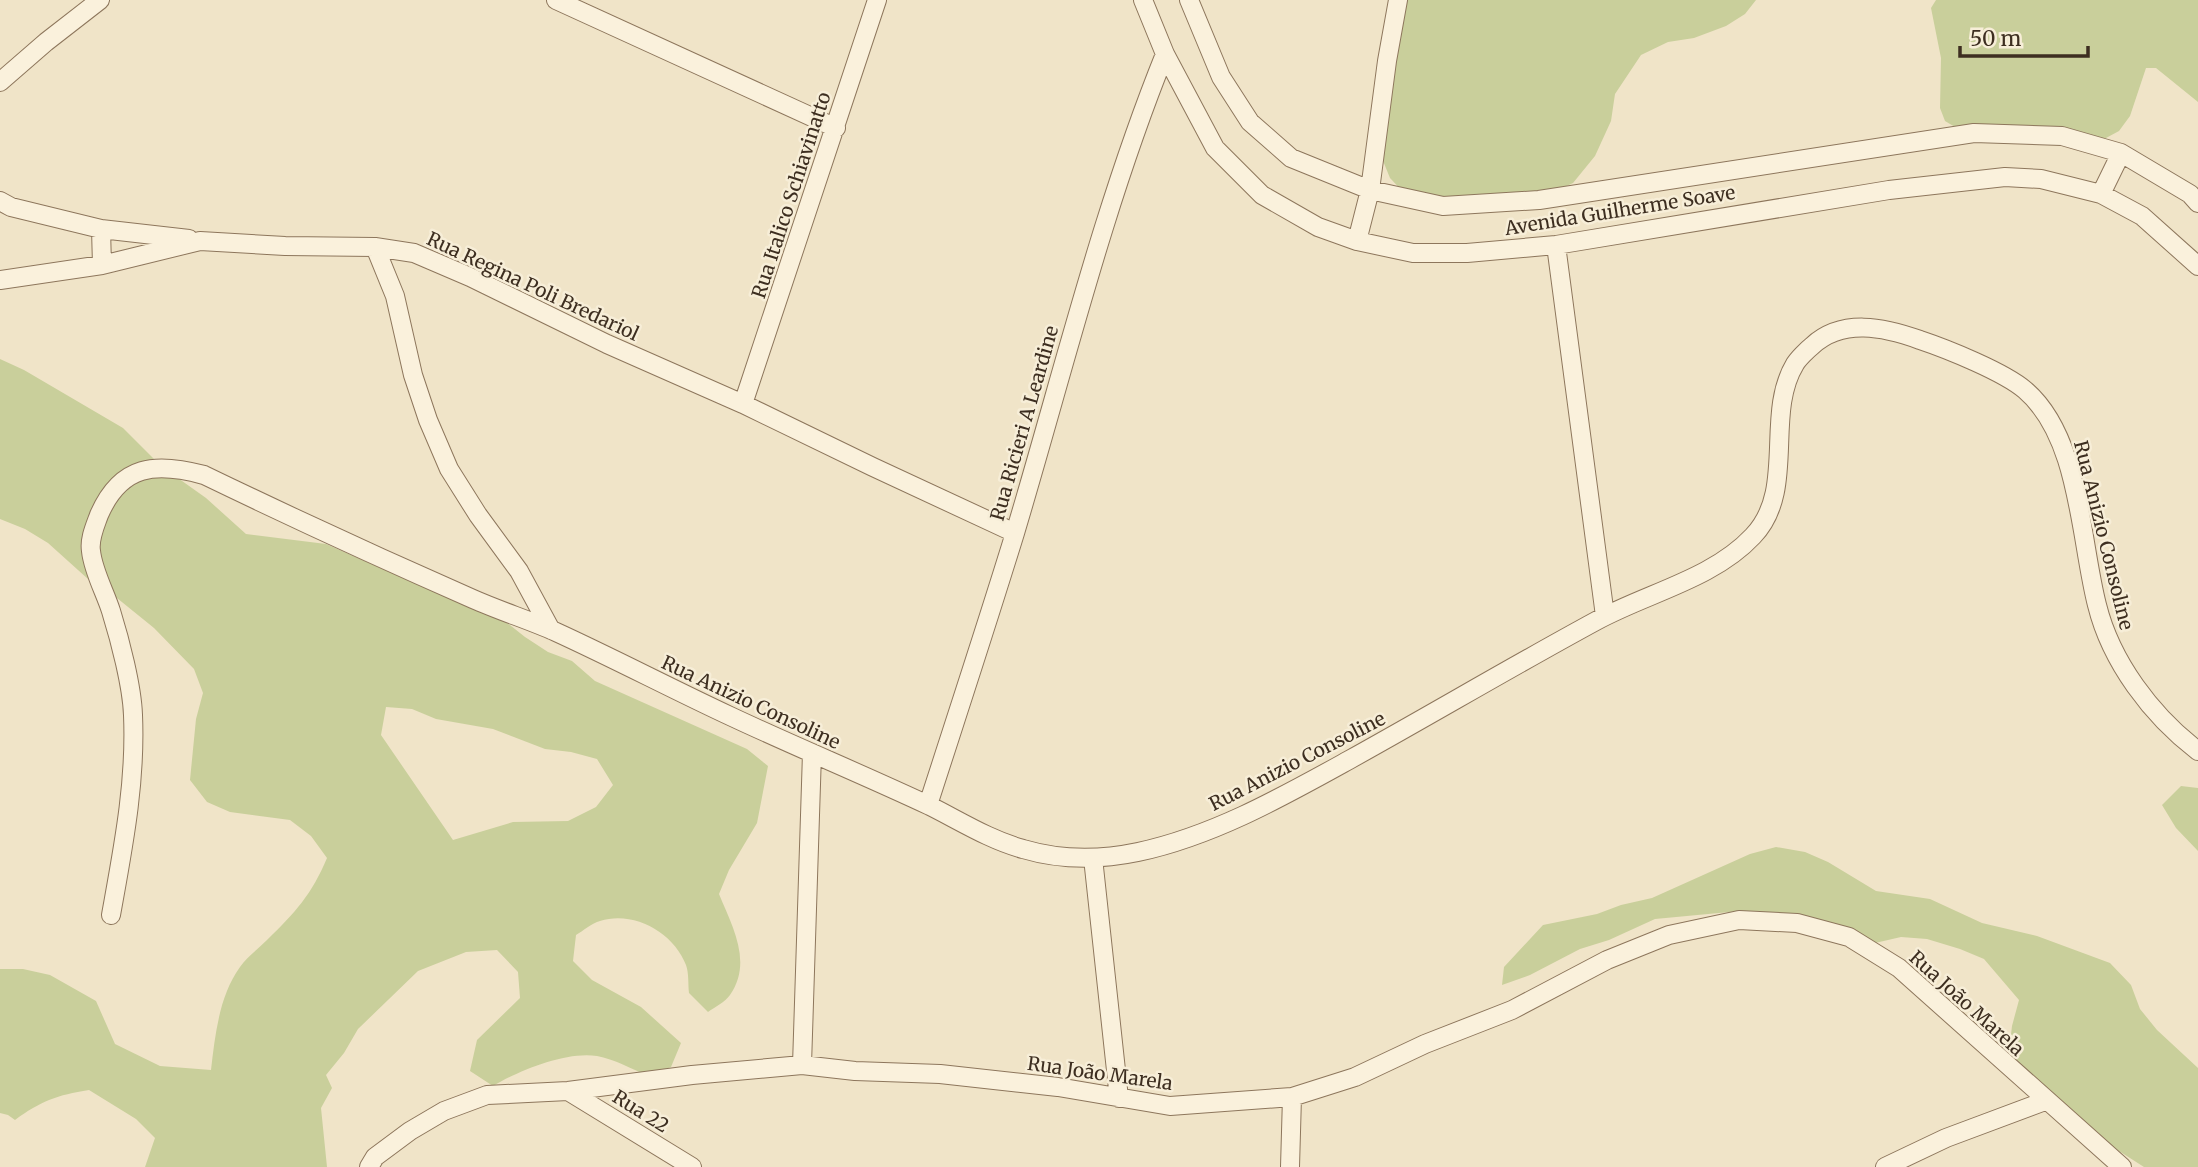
<svg xmlns="http://www.w3.org/2000/svg" width="2198" height="1167" viewBox="0 0 2198 1167" font-family="Merriweather,serif">
  <rect width="100%" height="100%" fill="#f0e4c8"/>
  <path fill="#c9cf9b" fill-rule="evenodd" d="M 1397,0 L 1756,0 L 1745,14 L 1726,26 L 1694,38 L 1668,42 L 1641,55 L 1615,94 L 1611,121 L 1595,156 L 1573,183 L 1544,197 L 1513,203 L 1405,194 L 1390,178 L 1379,151 Z
    M 1936,0 L 2198,0 L 2198,102 L 2156,68 L 2146,68 L 2130,116 L 2119,131 L 2106,138 L 2082,141 L 1984,132 L 1955,127 L 1945,121 L 1940,108 L 1941,58 L 1931,8 Z
    M 0,359 L 24,370 L 123,428 L 161,466 L 206,498 L 246,534 L 326,544 L 376,566 L 402,574 L 501,618 L 525,637 L 548,652 L 572,661 L 595,681 L 747,749 L 768,766 L 757,823 L 729,870 L 719,894 C 732,926 753,962 730,995 C 725,1002 715,1007 708,1012 L 689,993 C 688,985 689,973 686,965 C 674,933 634,910 600,921 C 592,923 583,931 576,935 L 573,961 L 592,980 L 641,1007 L 681,1043 L 671,1067 L 648,1076 C 632,1069 614,1059 597,1056 C 566,1051 518,1071 493,1086 L 470,1071 L 477,1040 L 520,998 L 518,972 L 497,950 L 466,952 L 418,971 L 358,1029 L 344,1053 L 326,1075 L 332,1088 L 321,1108 L 327,1167 L 145,1167 L 155,1138 L 136,1119 L 89,1090 C 57,1095 41,1101 15,1120 L 8,1115 L 0,1113 L 0,969 L 23,969 L 50,975 L 96,1001 L 115,1044 L 160,1066 L 211,1070 C 215,1036 219,996 240,967 C 247,957 258,949 267,940 C 295,913 312,894 327,858 L 311,836 L 290,820 L 230,812 L 207,802 L 190,780 L 196,719 L 203,693 L 194,669 L 154,628 L 112,594 L 88,579 L 48,543 L 25,529 L 0,519 ZM 386,707 L 412,709 L 436,719 L 493,729 L 545,749 L 571,752 L 597,759 L 613,785 L 596,807 L 568,821 L 513,822 L 453,840 L 381,735 Z
    M 2181,786 L 2198,788 L 2198,851 L 2176,828 L 2162,805 Z
    M 1776,847 L 1805,852 L 1828,862 L 1876,891 L 1930,899 L 1982,923 L 2037,936 L 2110,963 L 2131,985 L 2140,1009 L 2157,1030 L 2198,1068 L 2198,1167 L 2144,1167 L 2108,1144 L 2025,1074 L 2009,1052 L 2012,1026 L 2019,1000 L 1984,959 L 1960,949 L 1927,939 L 1901,937 L 1875,943 L 1766,914 L 1740,911 L 1655,919 L 1609,940 L 1580,949 L 1530,975 L 1502,985 L 1504,967 L 1543,925 L 1597,914 L 1621,905 L 1652,898 L 1750,854 Z"/>
  <g fill="none" stroke-linecap="round" stroke-linejoin="round">
    <g stroke="#8d765c" stroke-width="20">
      <path id="minor" d="M 556,0 L 836,128
        M 1143,0 L 1165,54 L 1215,148 L 1262,195 L 1318,227 L 1357,241 L 1413,253 L 1467,253 L 1556,245 L 1889,190 L 2005,177 L 2041,179 L 2101,194 L 2142,216 L 2198,266
        M 1189,0 L 1221,77 L 1250,122 L 1291,158 L 1370,190 L 1443,206 L 1539,200 L 1974,133 L 2062,136 L 2121,153 L 2190,194 L 2198,203
        M 0,82 L 46,42 L 100,0
        M 2101,194 L 2121,153
        M 0,201 L 11,207 L 101,229 L 189,239
        M 101,229 L 102,265
        M 1357,241 L 1370,190 L 1387,61 L 1398,0
        M 1556,245 L 1605,616
        M 375,247 L 395,296 L 413,375 L 428,420 L 449,469 L 478,515 L 519,571 L 551,630
        M 0,280 L 102,265 L 200,241 L 285,246 L 375,247 L 414,253 L 470,277 L 607,344 L 743,404 L 873,467 L 1015,533
        M 743,404 L 877,0
        M 928,805 C 957,715 987,624 1015,533 C 1063,373 1102,210 1165,54
        M 1093,858 L 1119,1098
        M 111,915 C 123,848 136,783 133,715 C 132,686 120,640 111,611 C 105,592 93,571 91,551 C 89,539 95,526 99,515 C 121,464 156,462 204,475 C 293,518 382,559 473,599 C 500,611 529,620 556,632 C 615,659 672,689 730,716 C 796,747 864,775 930,806 C 960,821 990,840 1023,849 C 1060,860 1100,860 1138,852 C 1213,836 1282,797 1349,760 C 1432,714 1513,666 1596,621 C 1647,593 1713,579 1753,536 C 1797,490 1764,415 1795,364 C 1798,359 1807,350 1812,346 C 1842,318 1884,327 1920,340 C 1947,349 2004,372 2025,390 C 2080,437 2080,539 2097,605 C 2111,662 2152,716 2198,751
        M 802,1065 L 812,753
        M 568,1091 L 692,1167
        M 369,1167 L 375,1157 L 410,1131 L 444,1111 L 487,1095 L 568,1091 L 692,1075 L 802,1065 L 855,1071 L 940,1074 L 1058,1087 L 1170,1106 L 1292,1097 L 1355,1077 L 1425,1044 L 1512,1010 L 1607,960 L 1669,935 L 1739,920 L 1797,923 L 1849,937 L 1899,968 L 2122,1167
        M 1290,1167 L 1292,1097
        M 1885,1167 L 1946,1138 L 2045,1101"/>
    </g>
    <use href="#minor" stroke="#faf1dc" stroke-width="18"/>
  </g>
  <g text-anchor="middle" stroke-width="5" stroke-linejoin="round" paint-order="stroke">
    <g font-size="19" fill="#3d2e20" stroke="#f7eed8">
      <text transform="translate(791 195) rotate(-72)" y="7">Rua Italico Schiavinatto</text>
      <text transform="translate(1620 210) rotate(-9)" y="7">Avenida Guilherme Soave</text>
      <text transform="translate(533 286) rotate(25)" y="7">Rua Regina Poli Bredariol</text>
      <text transform="translate(1024 423) rotate(-74)" y="7">Rua Ricieri A Leardine</text>
      <text transform="translate(2104 535) rotate(76)" y="7">Rua Anizio Consoline</text>
      <text transform="translate(751 702) rotate(25)" y="7">Rua Anizio Consoline</text>
      <text transform="translate(1297 761) rotate(-27)" y="7">Rua Anizio Consoline</text>
      <text transform="translate(1967 1003) rotate(42)" y="7">Rua João Marela</text>
      <text transform="translate(1100 1073) rotate(8)" y="7">Rua João Marela</text>
      <text transform="translate(641 1111) rotate(32)" y="7">Rua 22</text>
    </g>
  </g>
  <path d="M1960 46v10h128v-10" fill="none" stroke="#3d2e20" stroke-width="3.5"/>
  <text x="1970" y="46" font-size="21" fill="#3d2e20" stroke="#f7eed8" stroke-width="5" paint-order="stroke">50 m</text>
</svg>
